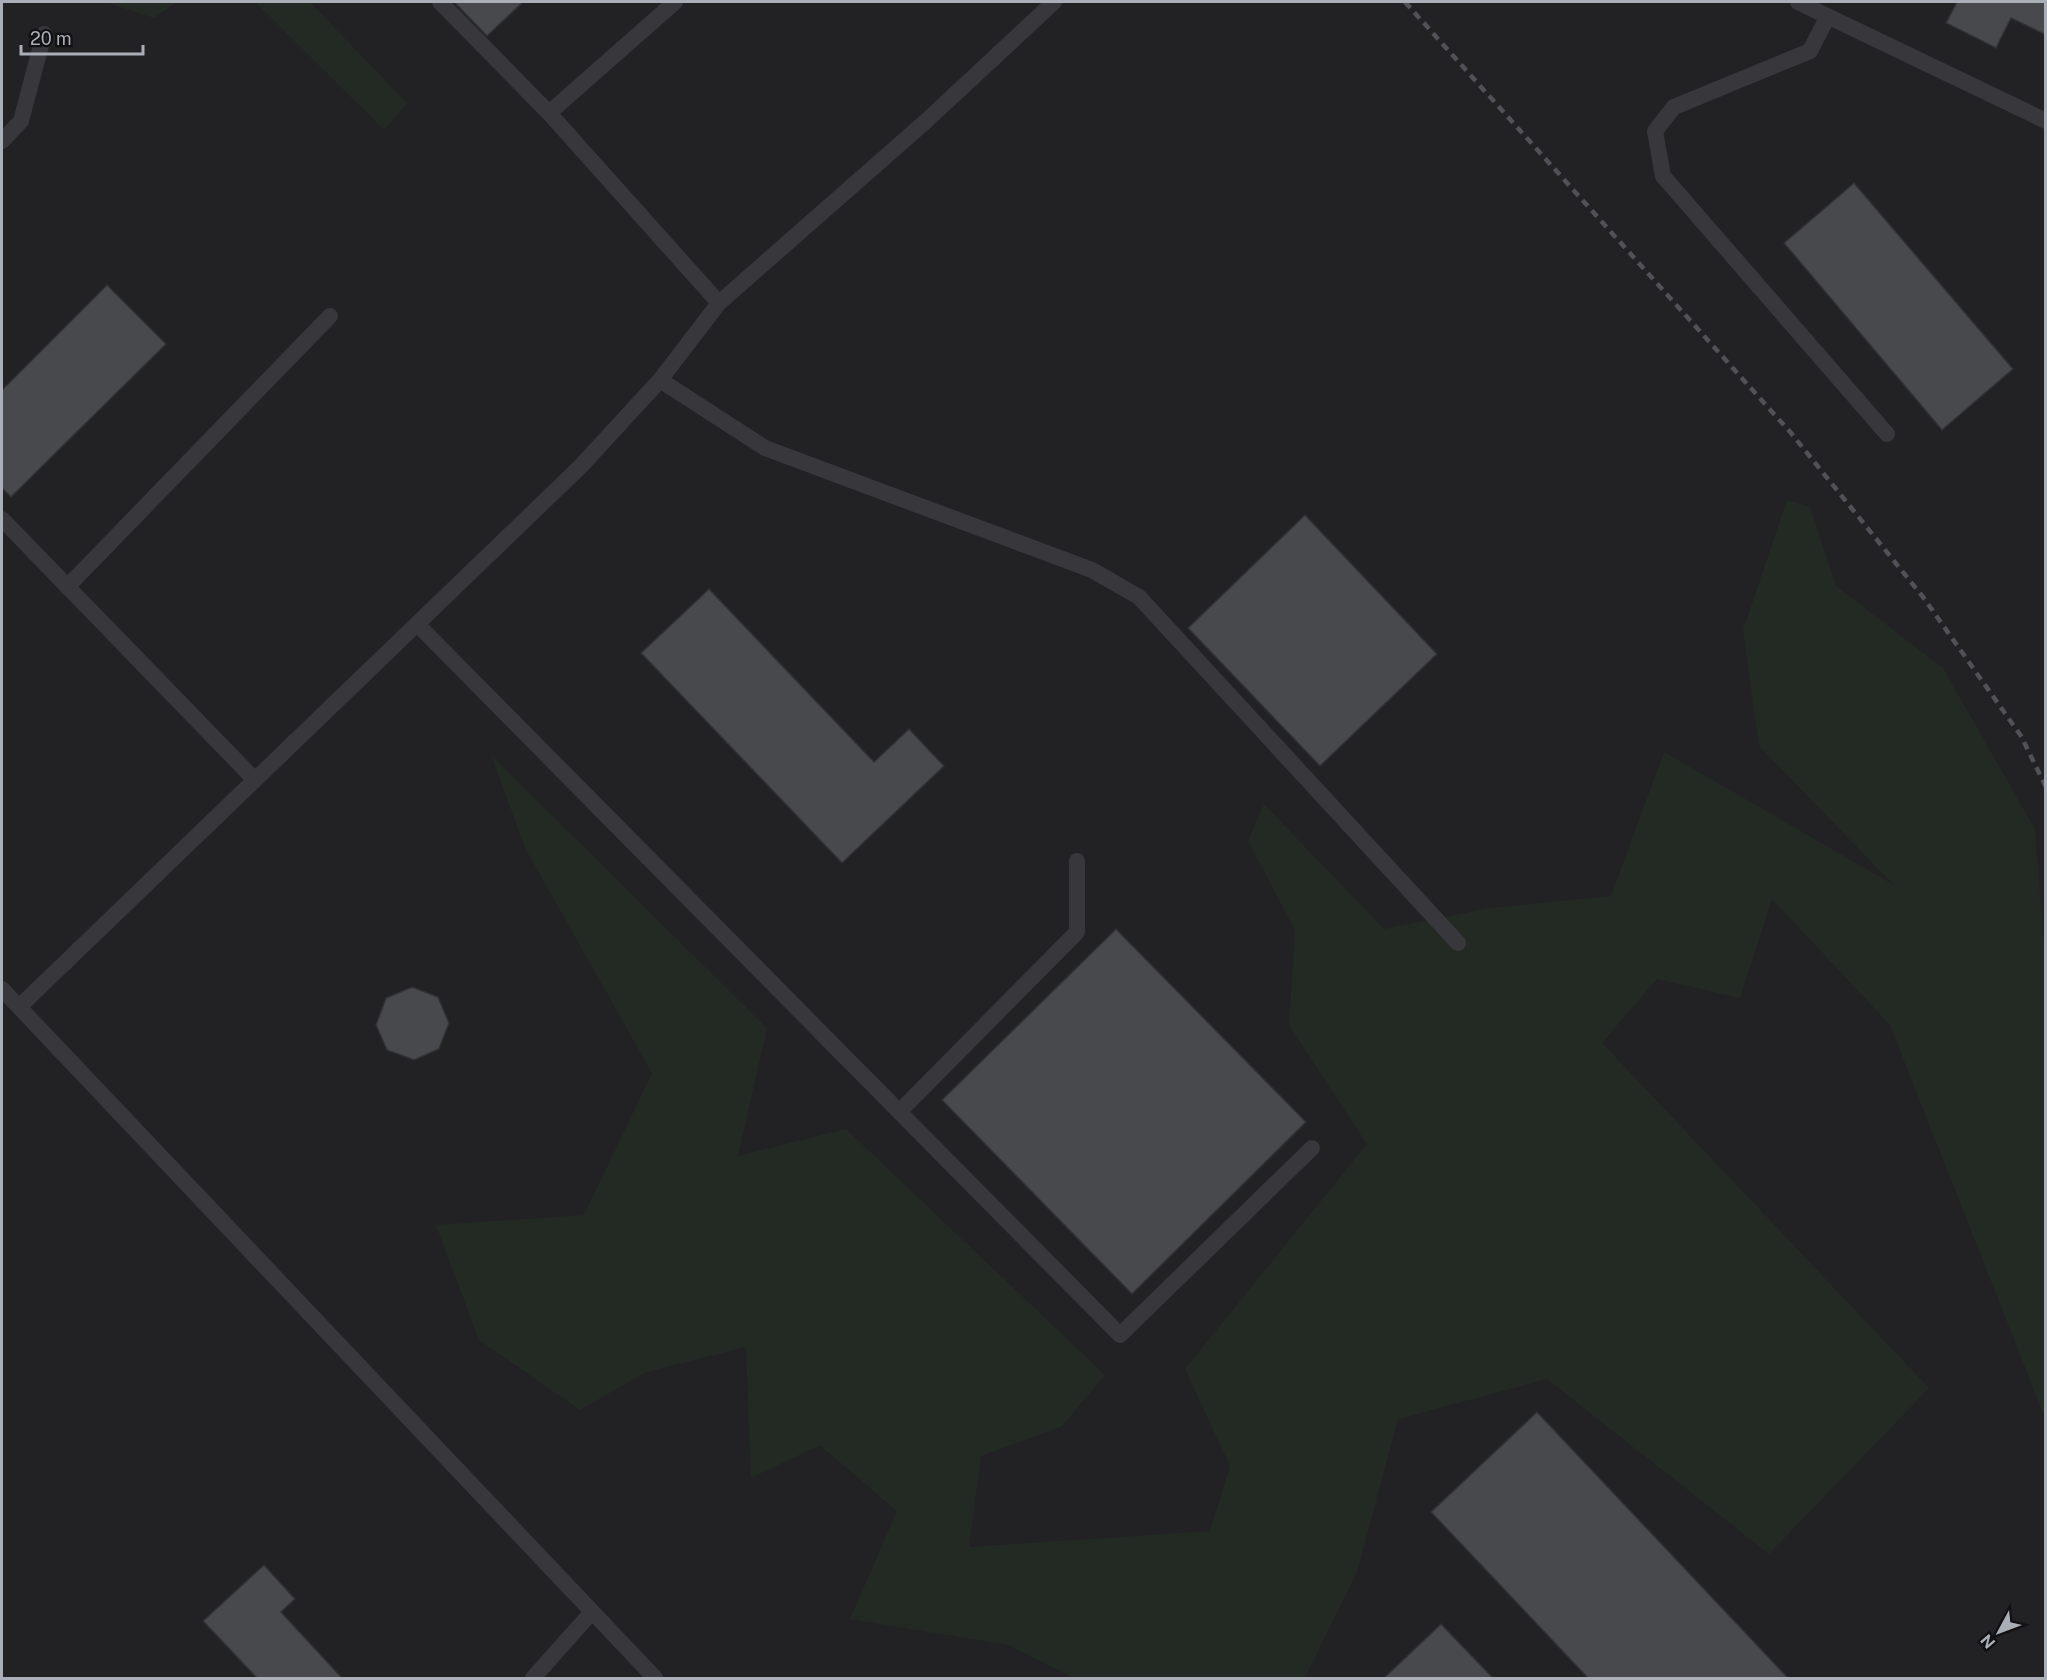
<svg xmlns="http://www.w3.org/2000/svg" width="2047" height="1680" viewBox="0 0 2047 1680" font-family="'Public Sans',sans-serif">
  <rect width="100%" height="100%" fill="#161618"/>
  <path fill="#222225" d="M 2,2 L 2045,2 L 2045,1678 L 2,1678 Z"/>
  <path fill="#232a24" d="M 105,2 L 177,2 L 154,18 Z
    M 255,2 L 310,2 L 407,103 L 384,130 Z
    M 1787,500 L 1810,507 L 1836,586 L 1943,668 L 2035,829 L 2046,972 L 2045,1418 L 1890,1025 L 1772,899 L 1740,998 L 1657,979 L 1602,1043 L 1929,1388 L 1769,1554 L 1547,1379 L 1398,1419 L 1357,1572 L 1305,1678 L 1074,1678 L 1008,1645 L 850,1619 L 897,1511 L 820,1445 L 751,1478 L 746,1347 L 646,1372 L 580,1410 L 479,1340 L 436,1225 L 584,1215 L 652,1073 L 525,848 L 491,755 L 767,1028 L 738,1156 L 846,1129 L 1105,1375 L 1061,1427 L 981,1456 L 969,1547 L 1210,1531 L 1230,1466 L 1185,1369 L 1367,1144 L 1289,1025 L 1295,930 L 1248,841 L 1264,804 L 1384,929 L 1490,908 L 1611,896 L 1664,752 L 1894,885 L 1759,746 L 1743,630 Z"/>
  <path fill="#48494d" stroke="#313134" stroke-width="1.5" d="M 454,2 L 523,2 L 487,36 Z
    M 1957,2 L 2046,2 L 2046,35 L 2011,18 L 1996,48 L 1946,23 Z
    M 1854,183 L 2013,369 L 1942,430 L 1784,243 Z
    M 107,285 L 166,344 L 11,497 L 2,488 L 2,390 Z
    M 1305,515 L 1437,654 L 1320,766 L 1188,628 Z
    M 709,589 L 874,762 L 909,729 L 944,766 L 842,863 L 641,653 Z
    M 1116,929 L 1306,1122 L 1132,1294 L 942,1100 Z
    M 412,987 L 438,997 L 449,1023 L 439,1049 L 414,1060 L 387,1050 L 376,1025 L 386,998 Z
    M 1537,1412 L 1788,1678 L 1588,1678 L 1431,1512 Z
    M 264,1565 L 295,1599 L 281,1612 L 342,1678 L 257,1678 L 203,1621 Z
    M 1441,1624 L 1493,1678 L 1384,1678 Z"/>
  <g fill="none" stroke-linecap="round" stroke-linejoin="round">
    <path stroke="#38383c" stroke-width="16" d="M 440,2 L 549,113
      M 1798,2 L 2046,121
      M 1828,16 L 1810,51 L 1674,107 L 1655,131 L 1663,176 L 1887,434
      M 2,141 L 21,121 L 44,34
      M 719,303 L 925,122 L 1054,2
      M 660,380 L 765,448 L 1092,570 L 1139,597 L 1458,943
      M 2,519 L 255,780
      M 67,587 L 330,316
      M 417,624 L 1120,1335 L 1312,1148
      M 2,989 L 655,1678
      M 19,1007 L 581,466 L 660,380 L 719,303 L 549,113 L 675,2
      M 900,1111 L 1077,932 L 1077,861
      M 533,1678 L 591,1613"/>
    <path stroke="#515257" stroke-width="4.5" stroke-dasharray="8 6" stroke-linecap="butt" d="M 1405,2 L 1791,433 L 1923,597 L 2021,736 L 2046,787"/>
  </g>
  <rect width="2047" height="1680" fill="none" stroke="#aaaeb6" stroke-width="6"/>
  <g transform="translate(1999 1632) rotate(229)" stroke="#111113" stroke-width="4.5" paint-order="stroke">
  <path d="M0-4.5L10 22L0 15L-10 22Z" fill="#aaaeb6"/>
  <text y="-9" font-size="16" font-weight="bold" text-anchor="middle" fill="#aaaeb6">N</text>
  </g>
  <path d="M21 45v9h122v-9" fill="none" stroke="#aaaeb6" stroke-width="3"/>
  <text x="30" y="45" font-size="18" fill="#aaaeb6" stroke="#111113" stroke-width="4.5" paint-order="stroke">20 m</text>
</svg>
